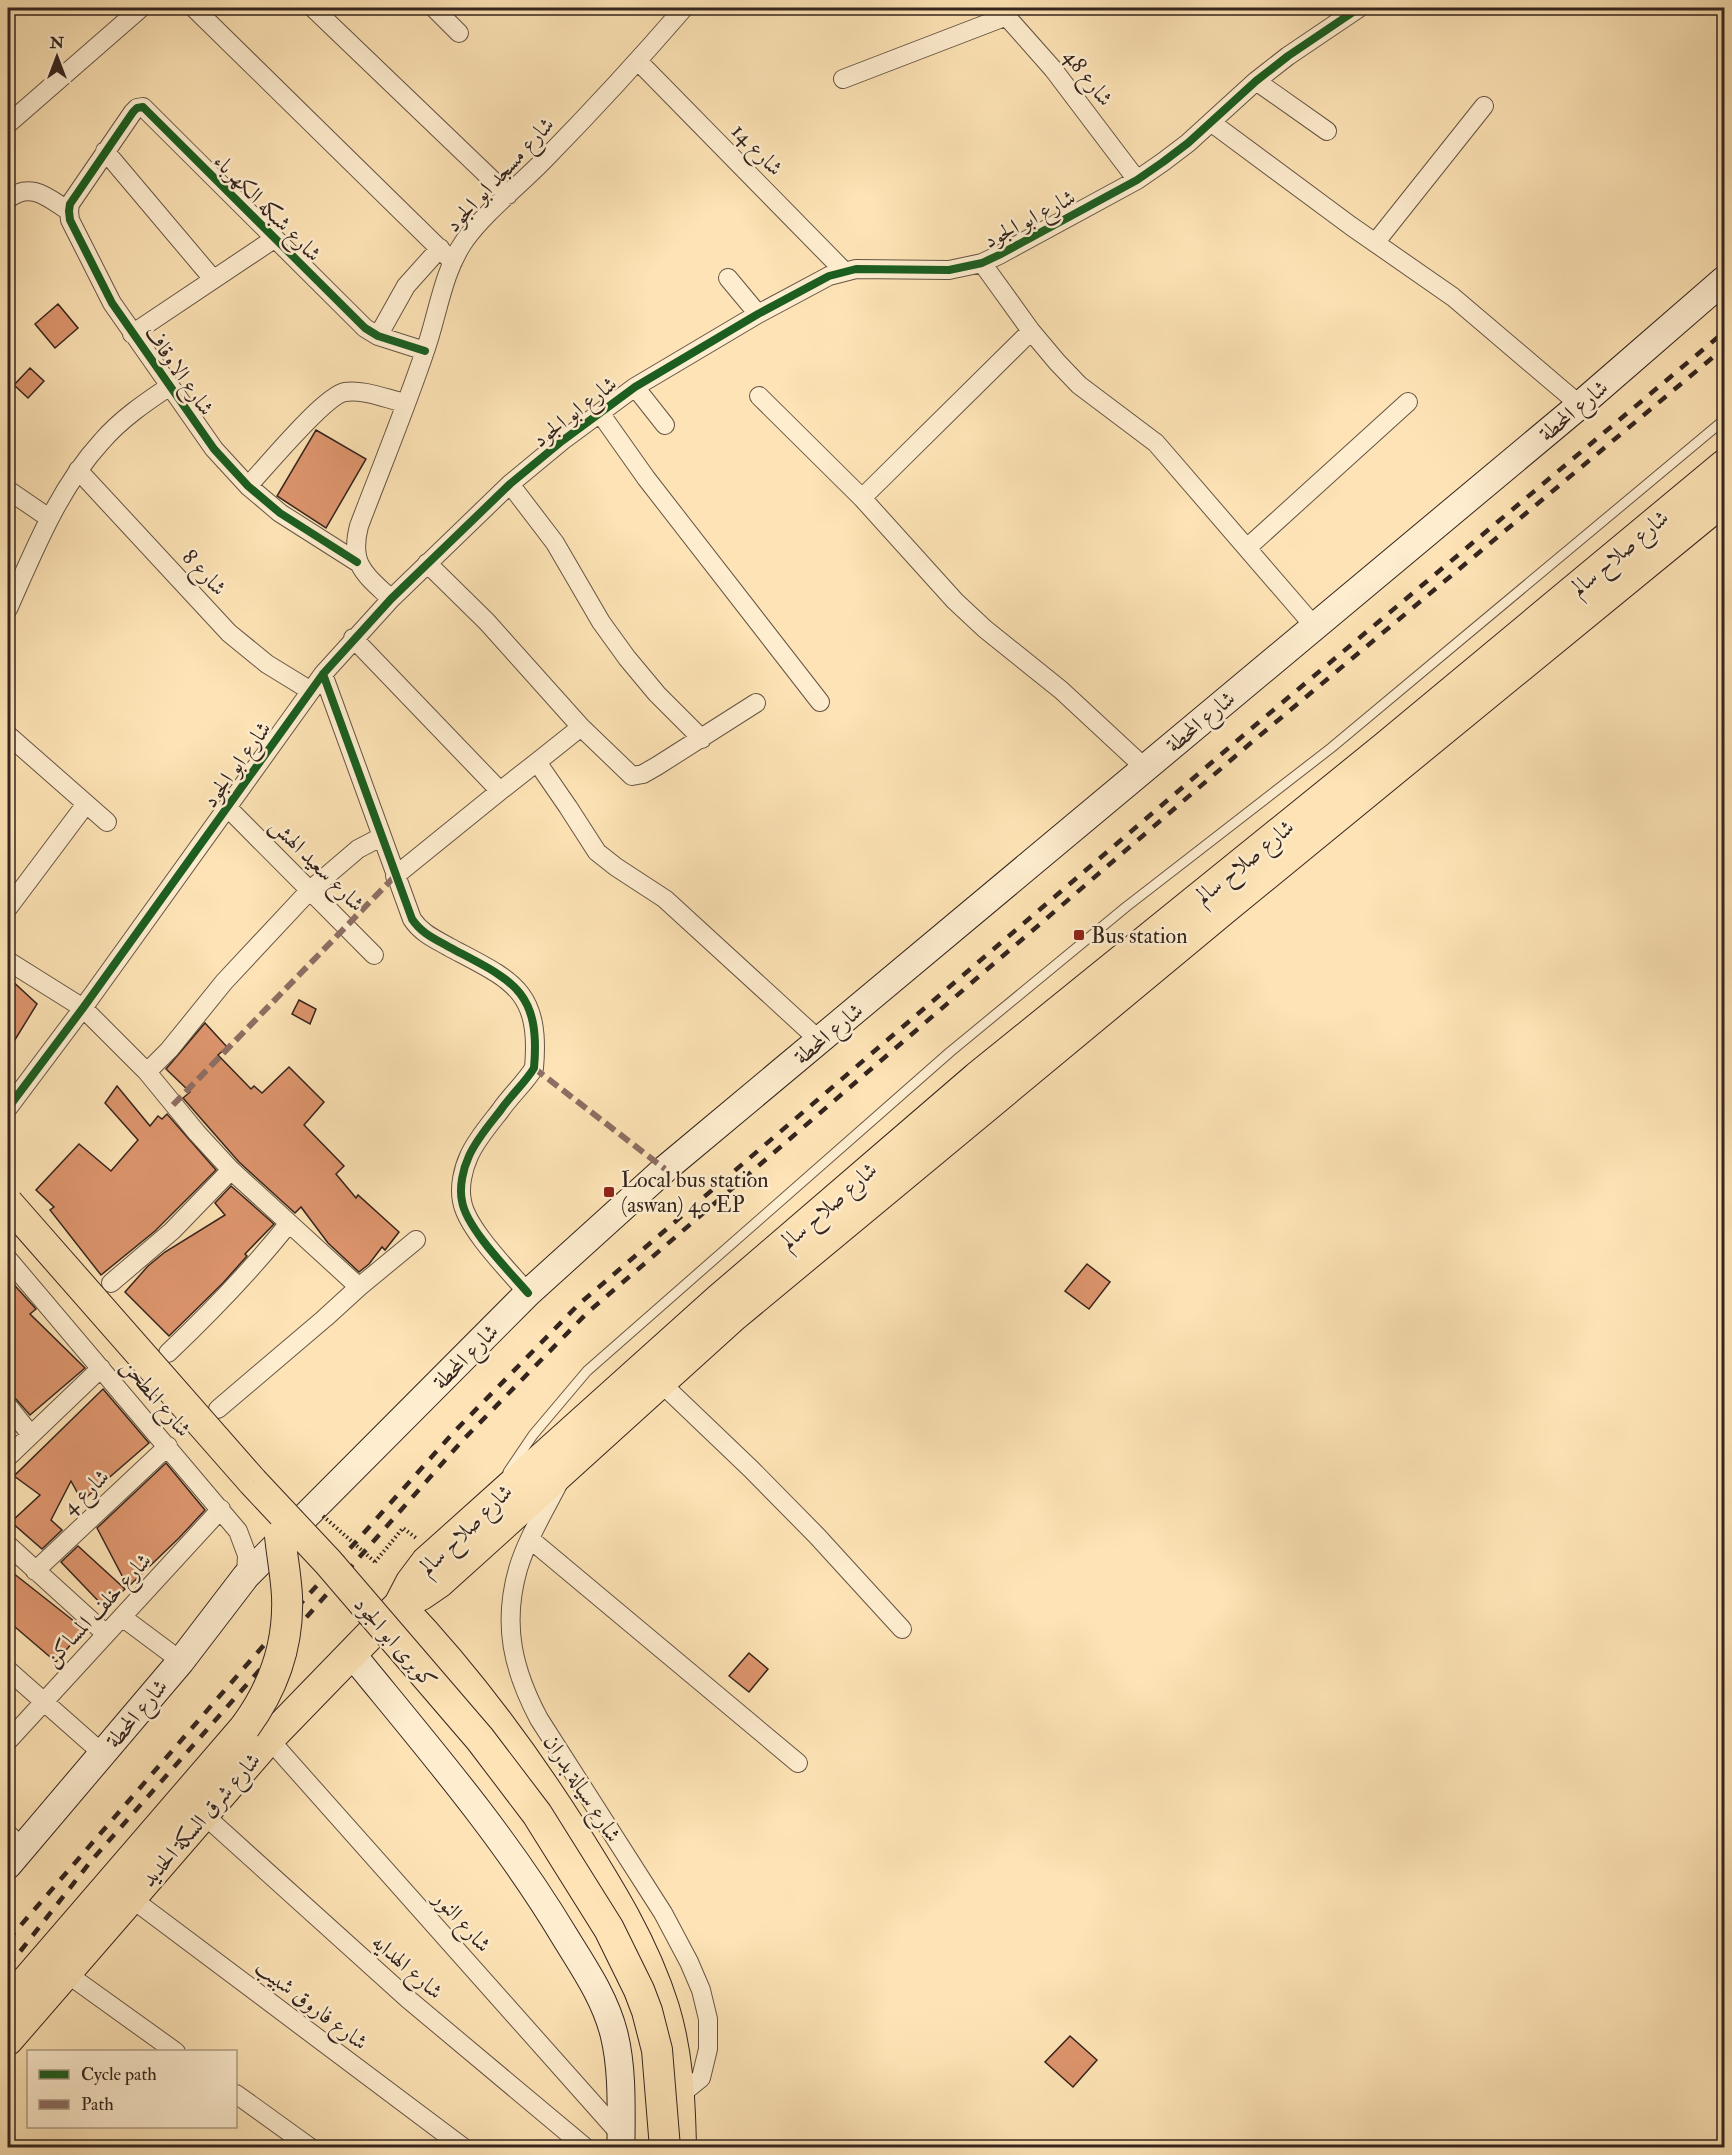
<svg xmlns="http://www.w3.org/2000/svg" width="1732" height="2155" viewBox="0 0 1732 2155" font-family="'IM FELL Double Pica',Amiri,serif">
  <rect width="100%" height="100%" fill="#fde3b5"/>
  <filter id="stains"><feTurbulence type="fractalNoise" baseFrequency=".00333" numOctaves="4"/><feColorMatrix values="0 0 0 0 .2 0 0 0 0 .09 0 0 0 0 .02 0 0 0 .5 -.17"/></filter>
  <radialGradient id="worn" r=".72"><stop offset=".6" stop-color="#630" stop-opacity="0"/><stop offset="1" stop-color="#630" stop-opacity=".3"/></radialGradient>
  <path fill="#de956d" stroke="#34241e" stroke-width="1.5" d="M 58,304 L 78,328 L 55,348 L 35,324 Z
    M 30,368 L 44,381 L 28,398 L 14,385 Z
    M 316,430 L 366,459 L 326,528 L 277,496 Z
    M 8,977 L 37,1004 L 8,1051 Z
    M 299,1000 L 316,1009 L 310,1024 L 292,1014 Z
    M 205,1023 L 227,1047 L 218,1055 L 251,1089 L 254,1086 L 262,1093 L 289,1067 L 324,1102 L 304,1125 L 344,1166 L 336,1174 L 356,1198 L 358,1195 L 399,1232 L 385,1250 L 382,1247 L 369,1264 L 359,1272 L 328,1243 L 301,1207 L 295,1213 L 239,1162 L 183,1098 L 190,1092 L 166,1069 Z
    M 117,1086 L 150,1126 L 158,1116 L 162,1119 L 167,1114 L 216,1170 L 155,1231 L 101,1275 L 50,1210 L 54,1207 L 36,1190 L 79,1144 L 111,1171 L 138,1140 L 105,1103 Z
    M 231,1186 L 274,1224 L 245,1254 L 247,1256 L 223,1283 L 169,1336 L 125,1292 L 148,1266 L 165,1252 L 225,1215 L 215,1203 Z
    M 1087,1264 L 1110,1282 L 1089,1309 L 1065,1291 Z
    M 8,1278 L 36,1309 L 30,1314 L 85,1368 L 30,1415 L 16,1399 L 8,1395 Z
    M 103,1389 L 149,1443 L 82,1501 L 71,1481 L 51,1520 L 62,1530 L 42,1549 L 11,1522 L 40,1495 L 14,1476 Z
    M 166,1463 L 205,1510 L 179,1538 L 128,1587 L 97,1528 Z
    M 78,1546 L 125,1589 L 105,1608 L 61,1562 Z
    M 8,1569 L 84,1629 L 56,1662 L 8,1621 Z
    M 749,1653 L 768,1669 L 749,1692 L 729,1676 Z
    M 1070,2036 L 1097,2060 L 1073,2087 L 1045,2062 Z"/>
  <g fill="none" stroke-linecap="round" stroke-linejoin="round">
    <g stroke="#665444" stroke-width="11">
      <path id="lane" d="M 508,1472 L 533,1435 L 587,1371 L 950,1052 L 1126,907 L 1331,748 L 1724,420"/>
    </g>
    <g stroke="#665444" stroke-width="20">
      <path id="street" d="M 194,8 L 453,262
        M 313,8 L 508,195
        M 434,8 L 459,33
        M 999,8 L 1053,69 L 1137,180
        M 638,61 L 844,271
        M 843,79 L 1007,16
        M 1256,81 L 1327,131
        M 1212,123 L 1351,226 L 1453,297 L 1580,405
        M 8,124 L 141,8
        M 105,151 L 213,279
        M 8,199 C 31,181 48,198 69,211
        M 1375,243 L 1484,106
        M 982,263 L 1031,331 L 1057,362 L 1079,385 L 1156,443 L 1314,626
        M 728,278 L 758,314
        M 132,334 L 274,239
        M 378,336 L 406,286 L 440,248
        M 635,387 L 665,425
        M 759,396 L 862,498 L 955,601 L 985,629 L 1061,690 L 1144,767
        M 600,413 L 646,478 L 820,702
        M 78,470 L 229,633 L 267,664 L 311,691
        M 510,484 L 555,543 L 601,622 L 627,658 L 657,694 L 702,739
        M 248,486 C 265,468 325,395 345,392 C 363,389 387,399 405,403
        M 8,490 L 49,518
        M 862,498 L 1031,331
        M 1247,548 L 1408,402
        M 357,562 L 280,513 L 248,486 L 214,449 L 112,303 L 70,220 L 69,211 L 70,204 L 133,112 L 137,108 L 143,107 L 365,328 L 378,336 L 425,351
        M 427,563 L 487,622 L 581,727 L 632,776 L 643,774 L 657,766 L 756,703
        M 391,599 C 365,574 349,565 359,526 C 381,468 405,410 425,351 C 438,315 442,273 465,240 C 487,210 519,186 545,159 C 593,110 639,60 684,8
        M 8,609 C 34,551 58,489 102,441 C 121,419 146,402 170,386
        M 353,638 L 500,791 L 537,762 L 568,807 L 597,852 L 616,867 L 665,899 L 819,1040
        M 323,674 L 412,919 C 421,933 435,939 449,947 C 511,980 541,989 534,1068 C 525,1083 510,1096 500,1111 C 489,1125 476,1140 469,1156 C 463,1169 459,1187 462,1201 C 466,1228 510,1272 528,1293
        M 8,735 L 107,822
        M 537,762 L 581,727
        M 227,807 L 374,955
        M 395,876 L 500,791
        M 8,908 L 86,804
        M 8,961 L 83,1008 L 147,1072 L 197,1133 L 231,1170 L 359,1287
        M 147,1072 L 169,1050 L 224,982 L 310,890 L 358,849 L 381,837
        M 8,1108 L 83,1008 L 323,674 L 391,599 L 510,484 L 562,441 L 635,387 L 758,314 L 829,276 L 856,269 L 949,270 L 982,263 L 999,255 L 1137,180 L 1163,162 L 1188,143 L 1256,81 L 1288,56 L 1359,8
        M 8,1259 L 238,1531 L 247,1555 L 246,1576
        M 111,1283 L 172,1231 L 231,1170
        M 168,1353 C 211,1312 252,1270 289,1223
        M 660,1382 L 751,1469 L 817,1536 L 902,1629
        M 8,1406 L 31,1435
        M 218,1409 L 325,1318 L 359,1287 L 416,1240
        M 8,1457 L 101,1368
        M 559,1482 C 545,1510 527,1539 518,1569 C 502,1625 513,1670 539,1719 L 663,1913 L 689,1962 L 701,1990 L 708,2019 L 708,2049 L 701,2078 L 680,2095
        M 530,1539 L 798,1763
        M 8,1545 L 106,1634
        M 35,1571 L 168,1446
        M 122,1617 L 181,1661
        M 8,1670 L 102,1753
        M 269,1739 L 621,2135
        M 8,1741 L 221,1509
        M 203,1814 L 408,1999 L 586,2148
        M 8,1834 L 22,1847
        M 131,1898 L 464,2148
        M 66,1973 L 176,2052
        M 236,2094 L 311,2148"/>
    </g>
    <g stroke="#34241e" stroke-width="29">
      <path id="secondary" d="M 351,1653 C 426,1745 504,1835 565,1937 C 584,1968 605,1998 614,2034 C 623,2070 621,2111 621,2148
        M 8,1865 L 181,1661 L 246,1576 L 528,1293 L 665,1169 L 1580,405 L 1724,280"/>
    </g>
    <g stroke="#34241e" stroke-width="32">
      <path id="primary" d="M 399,1605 L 421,1595 L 440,1582 L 734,1316 L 1227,907 L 1724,500
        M 399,1605 C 465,1674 522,1751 573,1831 C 609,1888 644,1944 664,2008 C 678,2054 680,2100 681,2148
        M 8,2002 L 245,1727
        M 8,2040 L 269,1739 L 399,1605 L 411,1582 L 426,1562 L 719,1299 L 977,1077 L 1385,747 L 1724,465"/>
    </g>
    <path stroke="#34241e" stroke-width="4" stroke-dasharray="1.5 3" stroke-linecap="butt" d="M 375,1562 L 403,1528 L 416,1538"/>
    <use href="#lane" stroke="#feedcf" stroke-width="9"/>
    <use href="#street" stroke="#feedcf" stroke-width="18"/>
    <use href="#secondary" stroke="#feedcf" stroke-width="27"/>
    <use href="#primary" stroke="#fde3b5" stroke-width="30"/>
    <path stroke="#34241e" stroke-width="4.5" stroke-dasharray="10 10" stroke-linecap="butt" d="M 8,1940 L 270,1638 L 453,1433 L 579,1304 L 1246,733 L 1724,332
      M 8,1967 L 91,1861 L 462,1441 L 587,1313 L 1252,742 L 1724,348"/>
    <g stroke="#34241e" stroke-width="32" stroke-linecap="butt">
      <path id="primary-bridge" d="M 8,1203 L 253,1482 L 328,1562 L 480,1739 L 537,1814 L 609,1929 L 639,1990 L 647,2011 L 657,2050 L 665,2148
        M 245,1727 C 273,1689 289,1644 287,1596 C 286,1576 282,1556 280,1536"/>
    </g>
    <path stroke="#34241e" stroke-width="4" stroke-dasharray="1.5 3" stroke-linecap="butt" d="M 323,1516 L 375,1562"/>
    <use href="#primary-bridge" stroke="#fde3b5" stroke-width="30"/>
    <path stroke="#8d6e63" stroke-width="6" stroke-dasharray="12 6" stroke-linecap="butt" d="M 534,1068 L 665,1169
      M 173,1105 L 395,876"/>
    <g stroke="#feedcf" stroke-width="11">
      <path id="cycleway" d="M 357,562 L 280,513 L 248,486 L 214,449 L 112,303 L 70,220 L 69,211 L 70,204 L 133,112 L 137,108 L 143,107 L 365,328 L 378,336 L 425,351
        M 323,674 L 412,919 C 421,933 435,939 449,947 C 511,980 541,989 534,1068 C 525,1083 510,1096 500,1111 C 489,1125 476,1140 469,1156 C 463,1169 459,1187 462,1201 C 466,1228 510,1272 528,1293
        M 8,1108 L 83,1008 L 323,674 L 391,599 L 510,484 L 562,441 L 635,387 L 758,314 L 829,276 L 856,269 L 949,270 L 982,263 L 999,255 L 1137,180 L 1163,162 L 1188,143 L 1256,81 L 1288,56 L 1359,8"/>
    </g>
    <use href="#cycleway" stroke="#1b5e20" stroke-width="8"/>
  </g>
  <g fill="#8f2418" stroke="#feedcf" stroke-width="2">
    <rect x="1073" y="929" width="12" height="12" rx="3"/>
    <rect x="603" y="1186" width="12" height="12" rx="3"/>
  </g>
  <g text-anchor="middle" stroke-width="5" stroke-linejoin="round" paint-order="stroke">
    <g font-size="22" fill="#34241e" stroke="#feedcf">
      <text transform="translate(1089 77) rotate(52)" y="8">شارع 48</text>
      <text transform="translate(758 149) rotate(46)" y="8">شارع 14</text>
      <text transform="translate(499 174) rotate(-47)" y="8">شارع مسجد ابو الجود</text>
      <text transform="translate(268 207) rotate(45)" y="8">شارع شبكه الكهرباء</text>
      <text transform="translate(1029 218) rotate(-28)" y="8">شارع ابو الجود</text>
      <text transform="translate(180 370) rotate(55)" y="8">شارع الاوقاف</text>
      <text transform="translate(1573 410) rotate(-40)" y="8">شارع المحطة</text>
      <text transform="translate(574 411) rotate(-38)" y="8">شارع ابو الجود</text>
      <text transform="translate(1619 552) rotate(-40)" y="8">شارع صلاح سالم</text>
      <text transform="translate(205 572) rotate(47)" y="8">شارع 8</text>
      <text transform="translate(1200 721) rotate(-40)" y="8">شارع المحطة</text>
      <text transform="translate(236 764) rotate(-54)" y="8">شارع ابو الجود</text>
      <text transform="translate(1244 861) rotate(-39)" y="8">شارع صلاح سالم</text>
      <text transform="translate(318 864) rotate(45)" y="8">شارع سعيد الهش</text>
      <text transform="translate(828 1033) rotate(-40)" y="8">شارع المحطة</text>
      <text transform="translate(828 1205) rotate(-41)" y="8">شارع صلاح سالم</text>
      <text transform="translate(465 1356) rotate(-45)" y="8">شارع المحطة</text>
      <text transform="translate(157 1397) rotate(50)" y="8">شارع المطحن</text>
      <text transform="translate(85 1491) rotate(-43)" y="8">شارع 4</text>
      <text transform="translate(465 1529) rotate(-44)" y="8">شارع صلاح سالم</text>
      <text transform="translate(97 1609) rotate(-47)" y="8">شارع خلف المساكن</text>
      <text transform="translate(396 1642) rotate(49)" y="8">كوبرى ابو الجود</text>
      <text transform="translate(136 1713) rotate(-50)" y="8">شارع المحطة</text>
      <text transform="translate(583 1788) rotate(57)" y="8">شارع سيالة بدران</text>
      <text transform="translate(200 1819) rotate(-49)" y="8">شارع شرق السكة الحديد</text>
      <text transform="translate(463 1921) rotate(48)" y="8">شارع النور</text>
      <text transform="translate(408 1966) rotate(41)" y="8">شارع الهدايه</text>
      <text transform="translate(312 2004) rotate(37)" y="8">شارع فاروق شبيب</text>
    </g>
    <g font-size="22" fill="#34241e" stroke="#feedcf" text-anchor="start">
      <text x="1091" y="943">Bus station</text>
      <text x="621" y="1187">Local bus station<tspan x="621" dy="25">(aswan) 40 EP</tspan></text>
    </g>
  </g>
  <rect width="1732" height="2155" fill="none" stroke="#fde3b5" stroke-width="30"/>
  <rect x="9" y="9" width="1714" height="2137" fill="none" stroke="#34241e" stroke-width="3"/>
  <rect x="15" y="15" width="1702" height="2125" fill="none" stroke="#34241e" stroke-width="1.5"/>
  <rect x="27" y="2050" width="210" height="78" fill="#feedcf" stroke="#ad9d88" stroke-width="1.5"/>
  <rect x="39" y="2070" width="30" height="9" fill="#1b5e20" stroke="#ad9d88" stroke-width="1.5"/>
  <text x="81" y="2080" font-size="18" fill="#34241e">Cycle path</text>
  <rect x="39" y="2100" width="30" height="9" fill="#8d6e63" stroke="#ad9d88" stroke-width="1.5"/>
  <text x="81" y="2110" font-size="18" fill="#34241e">Path</text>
  <g transform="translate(57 57)" stroke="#feedcf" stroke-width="4.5" paint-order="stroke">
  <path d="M0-4.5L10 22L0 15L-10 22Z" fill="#34241e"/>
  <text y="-9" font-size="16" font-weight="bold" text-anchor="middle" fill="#34241e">N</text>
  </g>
  <rect width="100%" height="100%" filter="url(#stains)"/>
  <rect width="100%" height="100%" fill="url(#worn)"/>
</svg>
